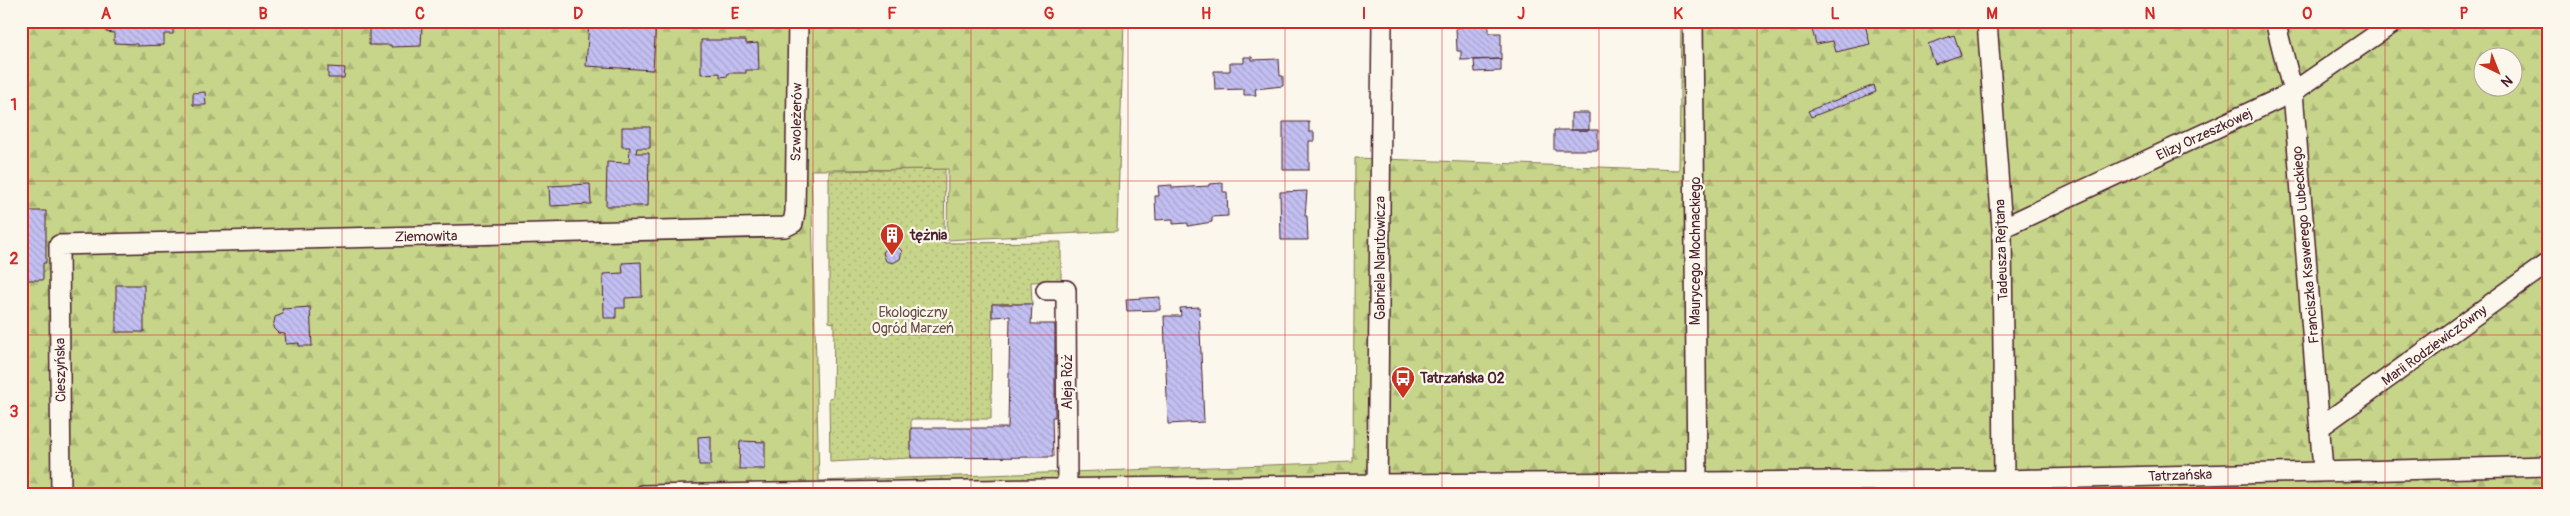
<svg xmlns="http://www.w3.org/2000/svg" width="2570" height="516" viewBox="0 0 2570 516" font-family="Pangolin,sans-serif">
  <defs>
    <pattern id="green-dots" width="8" height="8" patternUnits="userSpaceOnUse" patternTransform="scale(1.25)"><rect width="8" height="8" fill="#c6d58a"/><path d="M2 2h.1M6 6h.1" fill="none" stroke="#acb677" stroke-width="1.8" stroke-linecap="round"/></pattern>
    <pattern id="forest-firs" width="22" height="20" patternUnits="userSpaceOnUse" patternTransform="scale(1.25)"><rect width="22" height="20" fill="#c6d58a"/><path d="M5 1l3.5 6h-7zM16 11l3.5 6h-7z" fill="#acb677"/></pattern>
    <pattern id="building-back-hatch" width="6" height="6" patternUnits="userSpaceOnUse" patternTransform="scale(1.25)"><rect width="6" height="6" fill="#c2bff1"/><path d="M-1 5l2 2M0 0l6 6M5-1l2 2" fill="none" stroke="#a8a4cf"/></pattern>
  </defs>
  <rect width="100%" height="100%" fill="#fbf7ec"/>
  <filter id="ink" filterUnits="userSpaceOnUse"><feTurbulence type="fractalNoise" baseFrequency=".02" numOctaves="2"/><feDisplacementMap in="SourceGraphic" scale="10" xChannelSelector="R" yChannelSelector="G"/><feConvolveMatrix kernelMatrix="1 2 1 2 8 2 1 2 1" color-interpolation-filters="sRGB"/></filter>
  <g filter="url(#ink)">
    <path fill="url(#green-dots)" stroke="#887a5a" d="M 945,169 L 944,243 L 1061,242 L 1061,281 L 1031,282 L 1032,304 L 992,304 L 991,419 L 911,419 L 911,458 L 830,462 L 829,398 L 833,397 L 834,323 L 829,322 L 829,171 Z"/>
    <path fill="url(#forest-firs)" stroke="#887a5a" fill-rule="evenodd" d="M 21,21 L 1124,21 L 1117,231 L 947,240 L 948,169 L 811,170 L 819,481 L 1353,462 L 1355,158 L 1679,170 L 1681,21 L 2549,21 L 2549,495 L 21,495 ZM 2482,58 L 2512,58 L 2512,88 L 2482,88 Z"/>
    <path fill="url(#building-back-hatch)" stroke="#4a1f2b" d="M 106,21 L 173,22 L 173,34 L 164,34 L 164,45 L 137,46 L 137,44 L 114,43 L 114,33 L 106,32 Z
      M 383,21 L 408,21 L 408,24 L 422,25 L 421,46 L 391,47 L 391,45 L 369,45 L 369,23 L 383,24 Z
      M 589,21 L 656,21 L 653,70 L 586,66 Z
      M 1864,21 L 1870,44 L 1836,52 L 1833,41 L 1816,44 L 1811,26 L 1830,21 Z
      M 1485,23 L 1489,28 L 1489,33 L 1501,33 L 1501,59 L 1461,60 L 1461,51 L 1457,51 L 1456,28 Z
      M 1954,35 L 1961,55 L 1935,64 L 1928,44 Z
      M 701,40 L 746,40 L 746,44 L 758,43 L 759,70 L 746,70 L 746,73 L 728,73 L 728,76 L 720,77 L 720,73 L 701,74 Z
      M 1244,57 L 1252,57 L 1252,60 L 1279,59 L 1280,76 L 1283,76 L 1283,86 L 1255,89 L 1256,95 L 1244,95 L 1244,89 L 1215,90 L 1214,71 L 1230,71 L 1230,63 L 1244,63 Z
      M 1501,59 L 1501,71 L 1475,72 L 1474,60 Z
      M 328,67 L 345,68 L 344,78 L 328,78 Z
      M 1874,85 L 1876,92 L 1811,117 L 1808,111 Z
      M 205,92 L 206,105 L 193,105 L 193,93 Z
      M 1571,113 L 1589,113 L 1589,130 L 1571,130 Z
      M 1283,122 L 1309,122 L 1309,132 L 1314,132 L 1314,141 L 1309,141 L 1309,170 L 1283,170 Z
      M 622,127 L 650,127 L 650,148 L 637,148 L 636,153 L 649,153 L 648,206 L 606,206 L 607,162 L 629,163 L 630,147 L 622,147 Z
      M 1554,130 L 1598,130 L 1598,150 L 1554,150 Z
      M 1223,183 L 1223,192 L 1227,192 L 1228,216 L 1212,217 L 1212,222 L 1188,226 L 1188,223 L 1173,224 L 1173,219 L 1156,220 L 1155,196 L 1159,196 L 1158,186 L 1172,185 L 1172,188 L 1209,186 L 1209,184 Z
      M 590,184 L 591,204 L 550,206 L 549,186 Z
      M 1307,191 L 1305,216 L 1307,216 L 1308,240 L 1281,240 L 1280,192 Z
      M 21,211 L 46,211 L 46,263 L 43,263 L 43,280 L 21,280 Z
      M 896,245 L 902,251 L 900,259 L 893,263 L 886,261 L 883,253 L 887,246 Z
      M 641,262 L 642,297 L 625,298 L 625,308 L 616,308 L 616,318 L 604,318 L 603,274 L 623,273 L 622,263 Z
      M 116,285 L 144,285 L 144,332 L 116,332 Z
      M 1160,297 L 1160,310 L 1127,311 L 1126,299 Z
      M 992,304 L 1032,304 L 1031,324 L 1055,324 L 1055,417 L 1052,417 L 1053,457 L 911,458 L 911,428 L 1008,428 L 1010,316 L 992,317 Z
      M 310,307 L 312,346 L 299,346 L 299,343 L 286,344 L 285,334 L 278,333 L 273,328 L 275,317 L 283,314 L 282,309 Z
      M 1199,307 L 1204,422 L 1168,424 L 1164,316 L 1181,316 L 1180,308 Z
      M 711,436 L 711,465 L 699,465 L 698,437 Z
      M 740,441 L 765,442 L 765,469 L 739,469 Z"/>
    <g fill="none" stroke-linecap="round" stroke-linejoin="round">
      <g stroke="#4a1f2b" stroke-width="22">
        <path id="minor" d="M 1693,21 L 1697,481
          M 1987,21 L 2002,228 L 2004,480
          M 2275,21 L 2293,92 L 2323,470
          M 2002,228 L 2293,92 L 2396,21
          M 1046,290 L 1066,290 L 1067,495
          M 2320,427 L 2549,262
          M 61,495 L 59,245 L 785,227 L 793,223 L 795,212 L 798,21
          M 642,495 L 1377,484 L 2004,480 L 2549,466
          M 1377,495 L 1382,21"/>
      </g>
      <use href="#minor" stroke="#fbf7ec" stroke-width="19"/>
    </g>
  </g>
  <path fill="none" stroke="#d62828" stroke-width="1" stroke-opacity="0.55" d="M 185,21 L 185,495M 342,21 L 342,495M 499,21 L 499,495M 656,21 L 656,495M 813,21 L 813,495M 971,21 L 971,495M 1128,21 L 1128,495M 1285,21 L 1285,495M 1442,21 L 1442,495M 1599,21 L 1599,495M 1757,21 L 1757,495M 1914,21 L 1914,495M 2071,21 L 2071,495M 2228,21 L 2228,495M 2385,21 L 2385,495M 21,181 L 2549,181M 21,335 L 2549,335"/>
  <defs>
    <g id="building-pin" transform="scale(1.25)"><path d="M0 17L-7.5 6A9.5 9.5 0 1 1 7.5 6Z" fill="#c8321e" stroke="#fbf7ec"/><path d="M-4-6H4V6H1V3H-1V6H-4ZM-2.5-4.3h1.7v1.8h-1.7ZM.8-4.3h1.7v1.8H.8ZM-2.5-1h1.7V.8h-1.7ZM.8-1h1.7V.8H.8Z" fill="#fff"/></g>
    <g id="bus-pin" transform="scale(1.25)"><path d="M0 17L-7.5 6A9.5 9.5 0 1 1 7.5 6Z" fill="#c8321e" stroke="#fbf7ec"/><path d="M-5-6H5V4H4V6H2V4H-2V6H-4V4H-5ZM-3.5-4V0h7V-4ZM-3.5 1.2v1.5H-2V1.2ZM2 1.2v1.5H3.5V1.2Z" fill="#fff"/></g>
  </defs>
  <g fill-rule="evenodd">
    <use href="#building-pin" x="892" y="235"/>
    <use href="#bus-pin" x="1403" y="378"/>
  </g>
  <g text-anchor="middle" stroke-width="4.5" stroke-linejoin="round" paint-order="stroke">
    <g font-size="14" fill="#4a1f2b" stroke="#fbf7ec">
      <text transform="translate(796 122) rotate(-89)" y="5">Szwoleżerów</text>
      <text transform="translate(2204 134) rotate(-25)" y="5">Elizy Orzeszkowej</text>
      <text transform="translate(426 236) rotate(-1)" y="5">Ziemowita</text>
      <text transform="translate(2305 245) rotate(-95)" y="5">Franciszka Ksawerego Lubeckiego</text>
      <text transform="translate(2001 250) rotate(-92)" y="5">Tadeusza Rejtana</text>
      <text transform="translate(1695 251) rotate(-90)" y="5">Maurycego Mochnackiego</text>
      <text transform="translate(1380 258) rotate(-90)" y="5">Gabriela Narutowicza</text>
      <text transform="translate(2434 345) rotate(-36)" y="5">Marii Rodziewiczówny</text>
      <text transform="translate(60 370) rotate(-91)" y="5">Cieszyńska</text>
      <text transform="translate(1067 382) rotate(-90)" y="5">Aleja Róż</text>
      <text transform="translate(2180 475) rotate(-2)" y="5">Tatrzańska</text>
    </g>
    <g font-size="14" font-weight="bold" fill="#4a1f2b" stroke="#fbf7ec" text-anchor="start">
      <text x="910" y="240">tężnia</text>
      <text x="1420" y="383">Tatrzańska 02</text>
    </g>
    <g font-size="14" fill="#694c43" stroke="#fbf7ec">
      <text x="913" y="317">Ekologiczny<tspan x="913" dy="16">Ogród Marzeń</tspan></text>
    </g>
  </g>
  <rect width="2570" height="516" fill="none" stroke="#fbf7ec" stroke-width="55"/>
  <g transform="translate(2498 72) rotate(137)"><circle r="24" fill="#fbf7ec" stroke="#b4a19f"/>
  <path d="M0-4L9 19L0 12L-9 19Z" fill="#c8321e"/>
  <text y="-8" font-size="14" font-weight="bold" text-anchor="middle" fill="#4a1f2b">N</text>
  </g>
  <rect x="28" y="28" width="2514" height="460" fill="none" stroke="#d62828" stroke-width="2"/>
  <g font-size="16" text-anchor="middle" font-weight="bold" fill="#d62828">
    <text x="106" y="19">A</text>
    <text x="263" y="19">B</text>
    <text x="420" y="19">C</text>
    <text x="578" y="19">D</text>
    <text x="735" y="19">E</text>
    <text x="892" y="19">F</text>
    <text x="1049" y="19">G</text>
    <text x="1206" y="19">H</text>
    <text x="1364" y="19">I</text>
    <text x="1521" y="19">J</text>
    <text x="1678" y="19">K</text>
    <text x="1835" y="19">L</text>
    <text x="1992" y="19">M</text>
    <text x="2150" y="19">N</text>
    <text x="2307" y="19">O</text>
    <text x="2464" y="19">P</text>
    <text x="14" y="110">1</text>
    <text x="14" y="264">2</text>
    <text x="14" y="417">3</text>
  </g>
</svg>
